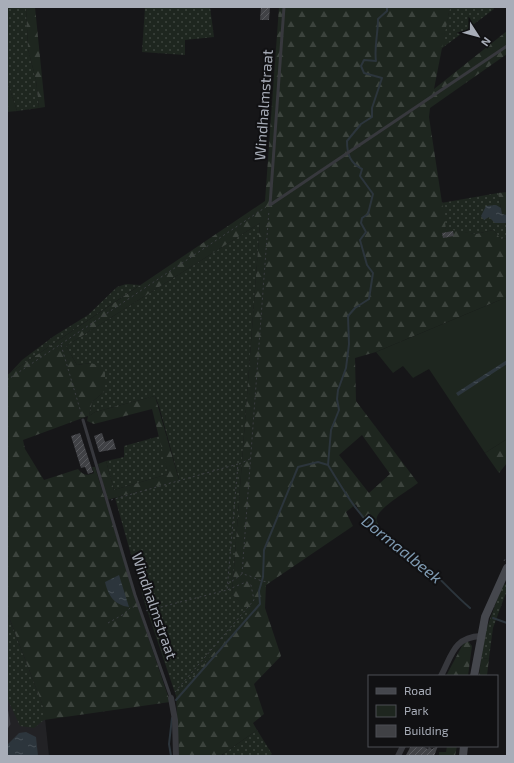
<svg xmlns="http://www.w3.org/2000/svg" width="514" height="763" viewBox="0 0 514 763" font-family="'Exo 2',sans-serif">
  <defs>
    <pattern id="grass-dots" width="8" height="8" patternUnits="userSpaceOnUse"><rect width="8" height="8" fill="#1e261f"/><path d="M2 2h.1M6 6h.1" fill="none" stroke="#3c433d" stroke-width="1.8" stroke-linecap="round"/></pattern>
    <pattern id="forest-firs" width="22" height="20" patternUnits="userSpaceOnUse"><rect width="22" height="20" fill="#1e261f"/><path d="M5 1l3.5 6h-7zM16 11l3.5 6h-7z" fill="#3c433d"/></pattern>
    <pattern id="water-ripples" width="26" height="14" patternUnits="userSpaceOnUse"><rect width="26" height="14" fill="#2c353c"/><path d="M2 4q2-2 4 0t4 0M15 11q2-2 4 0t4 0" fill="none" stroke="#485056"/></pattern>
    <pattern id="building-hatch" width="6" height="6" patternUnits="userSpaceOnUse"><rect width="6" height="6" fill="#404145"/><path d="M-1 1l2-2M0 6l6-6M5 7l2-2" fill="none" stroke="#595a5e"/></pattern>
  </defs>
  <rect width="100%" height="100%" fill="#161618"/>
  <path fill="#222225" d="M 7,612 L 44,709 L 49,756 L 7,756 Z"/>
  <path fill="url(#grass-dots)" d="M 7,7 L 26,7 L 28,49 L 36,80 L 39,108 L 17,111 L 7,80 Z
    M 145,7 L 210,7 L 214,37 L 185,40 L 185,55 L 142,52 Z
    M 450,7 L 493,7 L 494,9 L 441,49 Z
    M 498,193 L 503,219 L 507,218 L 507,238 L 501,239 L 493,230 L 476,234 L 446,230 L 441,203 Z
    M 260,223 L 232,594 L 250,612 L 176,696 L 145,604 L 115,498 L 179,479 L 159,406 L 155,396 L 95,412 L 89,416 L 92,402 L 105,391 L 91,363 L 77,365 L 66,346 Z
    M 126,284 L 140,285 L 10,373 L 22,360 L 54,336 L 88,315 L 117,287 Z
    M 160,436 L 168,474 L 114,490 L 106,461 L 124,457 L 124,446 Z
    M 503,583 L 507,585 L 507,590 L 493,628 L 489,658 L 481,659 L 485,633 Z
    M 7,613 L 44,709 L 44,720 L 34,728 L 20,726 L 7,698 Z
    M 257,730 L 272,754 L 269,756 L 224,756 L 223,754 Z"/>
  <path fill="url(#forest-firs)" fill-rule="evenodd" d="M 26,7 L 35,7 L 45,107 L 39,108 L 36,80 L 28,49 Z
    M 279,7 L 450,7 L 434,89 L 507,31 L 507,54 L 430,108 L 429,117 L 446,229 L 476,234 L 493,230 L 501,239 L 507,238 L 507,297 L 376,352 L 355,358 L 356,401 L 418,483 C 409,490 380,507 377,517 C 375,521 379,525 380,529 L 374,534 L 367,527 L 356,504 L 346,512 L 353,526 L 266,585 L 265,608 L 281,656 L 254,684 L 264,714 L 253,723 L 257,730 L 220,756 L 179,756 L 176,696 L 249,612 L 232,594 L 260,223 L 66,346 L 77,365 L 91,363 L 105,368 L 105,391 L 92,402 L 89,416 L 95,412 L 155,396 L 179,480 L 107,500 L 98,464 L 106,461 L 114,490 L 168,474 L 152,409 L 94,424 L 87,421 L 88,416 L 23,440 L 25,449 L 44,480 L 78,469 C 83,475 86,476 94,473 L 92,467 L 95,467 L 139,610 L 170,702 L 44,720 L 44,709 L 7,612 L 7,375 L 265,201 ZM 362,435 L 390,474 L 369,493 L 339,455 Z
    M 7,80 L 17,111 L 7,112 Z
    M 507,192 L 507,218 L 503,219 L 498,193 Z
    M 507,439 L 507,463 L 499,473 L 485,453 Z
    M 468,641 L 472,646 L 468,676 L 446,676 L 463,644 Z
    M 489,658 L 487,676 L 479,676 L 481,659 Z
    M 447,746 L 457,746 L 455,756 L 439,756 L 439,752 L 446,752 Z"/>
  <path fill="#1e261f" d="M 507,297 L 507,439 L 485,453 L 429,369 L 413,378 L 403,366 L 393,373 L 376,352 Z"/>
  <path fill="url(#water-ripples)" d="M 496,205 L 501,208 L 502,214 L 507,215 L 507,223 L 495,223 L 489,217 L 484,220 L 481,216 L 486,206 Z
    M 507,360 L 507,364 L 458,396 L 456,393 Z
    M 119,575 L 129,607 C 114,605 108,595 105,582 Z
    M 26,732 L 36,737 L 38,756 L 7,756 L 7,745 L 19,733 Z"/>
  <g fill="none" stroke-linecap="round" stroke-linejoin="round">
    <path stroke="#2c353c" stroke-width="2" d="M 328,465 C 345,493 360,519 386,539 C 393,544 404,547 412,554 C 433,570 450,591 470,608
      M 493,618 L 507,623
      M 176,700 L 260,604 L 259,591 L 263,577 L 264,550 L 298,467 L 318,462 L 328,465 L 331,430 L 339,410 L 337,399 L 338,390 L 346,368 L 349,344 L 348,316 L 355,308 L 369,299 L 373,273 L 367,265 L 360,240 L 366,232 L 361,223 L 362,218 L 368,214 L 373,194 L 360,176 L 362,169 C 350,163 347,154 347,141 L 361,124 L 372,117 L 372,108 L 382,78 L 364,73 L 361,66 L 364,60 L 376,61 C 374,47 378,34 378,19 L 387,11 L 387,7
      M 171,756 L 169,744 L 172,718"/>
  </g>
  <path fill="url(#building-hatch)" d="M 261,7 L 270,7 L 269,20 L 260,20 Z
    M 453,231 L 454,236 L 443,238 L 442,233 Z
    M 80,433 L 93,472 L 88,474 L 85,467 L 81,468 L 71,436 Z
    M 102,433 L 105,442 L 113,439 L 116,449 L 99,452 L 94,436 Z
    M 411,746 L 422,746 L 428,749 L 429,747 L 432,749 L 438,746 L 434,756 L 409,756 L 406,755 Z"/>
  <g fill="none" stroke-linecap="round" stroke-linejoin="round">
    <path stroke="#3d3f44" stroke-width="1" stroke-dasharray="2 3" stroke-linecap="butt" d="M 61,345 L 82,416
      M 7,380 L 266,207
      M 239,464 L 250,459
      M 111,500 L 238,464 L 227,590 L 145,611
      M 504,561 L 507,556
      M 242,574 L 269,210
      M 228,584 L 242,574 C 254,576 256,581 269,582
      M 108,623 L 124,614 L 131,607 L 134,607
      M 175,692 L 254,600 L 251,585 L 246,582 L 227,590"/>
    <path stroke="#37383d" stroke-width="3" d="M 270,205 L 507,46
      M 270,205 L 284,7
      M 83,420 L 135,595 L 171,698
      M 7,712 L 9,724 L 7,727"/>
    <path stroke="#37383d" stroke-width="6" d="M 441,676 C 452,655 454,637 481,636
      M 171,698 L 175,720 L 176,756
      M 398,756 L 403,746"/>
    <path stroke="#45474d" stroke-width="8" d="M 474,676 L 485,617 L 507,568
      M 463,756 L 464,746"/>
  </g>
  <g text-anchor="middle" stroke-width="4" stroke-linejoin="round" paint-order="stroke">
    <g font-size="15" fill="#a8adb8" stroke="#111113">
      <text transform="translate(264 105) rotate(-86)" y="5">Windhalmstraat</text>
      <text transform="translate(154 606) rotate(71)" y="5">Windhalmstraat</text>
    </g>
    <g font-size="16" font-style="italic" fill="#7f9bb3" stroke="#111113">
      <text transform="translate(402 549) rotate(39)" y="6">Dormaalbeek</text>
    </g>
  </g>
  <rect width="514" height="763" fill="none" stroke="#a8adb8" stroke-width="16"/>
  <rect x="368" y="675" width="130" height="72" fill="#111113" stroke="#4d4f55"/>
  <rect x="376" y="688" width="20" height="6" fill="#45474d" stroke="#4d4f55"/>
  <text x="404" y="695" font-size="12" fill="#a8adb8">Road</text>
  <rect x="376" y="705" width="20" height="12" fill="#1e261f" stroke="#4d4f55"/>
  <text x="404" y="715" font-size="12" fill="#a8adb8">Park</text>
  <rect x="376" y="725" width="20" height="12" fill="#404145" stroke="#4d4f55"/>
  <text x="404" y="735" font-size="12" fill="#a8adb8">Building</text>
  <g transform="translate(478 36) rotate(126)" stroke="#111113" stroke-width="3" paint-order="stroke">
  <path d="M0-3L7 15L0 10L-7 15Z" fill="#a8adb8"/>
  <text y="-6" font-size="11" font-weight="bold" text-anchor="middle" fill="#a8adb8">N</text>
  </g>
</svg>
